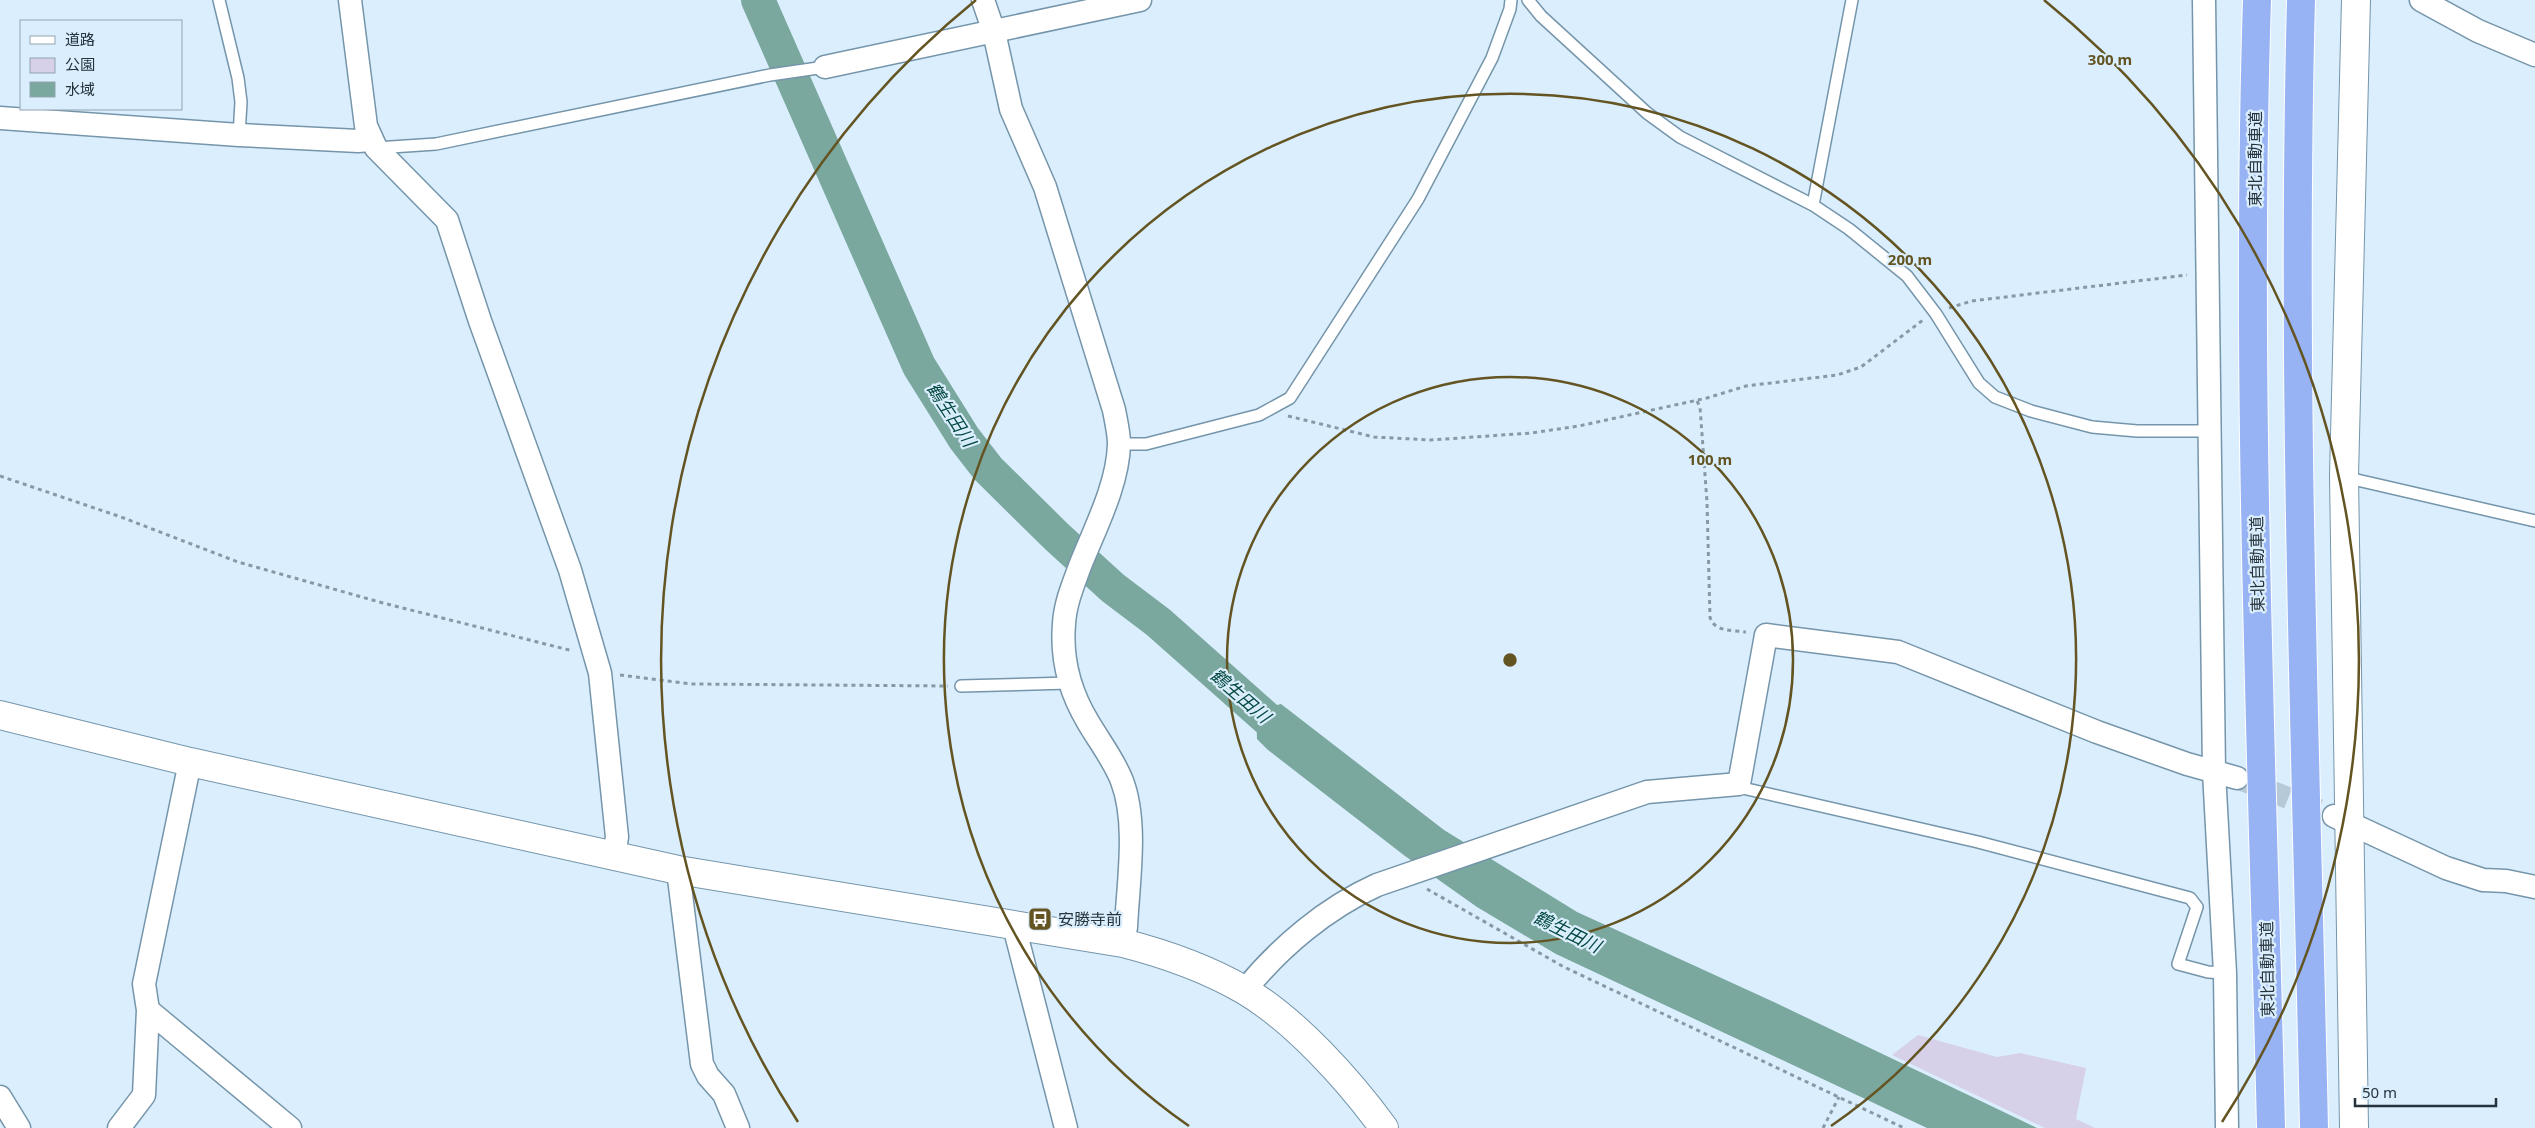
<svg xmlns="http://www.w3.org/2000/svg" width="2535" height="1128" viewBox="0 0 2535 1128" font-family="'Noto Sans','Noto Sans JP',sans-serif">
  <rect width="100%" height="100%" fill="#daeefd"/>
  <path fill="#d6d1e8" d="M 1918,1035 L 1997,1057 L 2020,1053 L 2086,1068 L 2076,1119 L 2095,1128 L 2045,1128 L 1892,1055 Z"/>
  <path fill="#7aa79e" d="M 1281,704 L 1444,830 L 1577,912 L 1776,1003 L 2037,1128 L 1927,1128 L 1556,954 L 1477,907 L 1405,856 L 1268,750 L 1257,739 L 1256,710 Z"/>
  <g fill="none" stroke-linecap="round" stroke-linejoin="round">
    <path stroke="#7aa79e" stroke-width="34" d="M 758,0 L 919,366 L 964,438 L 988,469 L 1057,537 L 1113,588 L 1158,622 L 1291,740"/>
    <path stroke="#b6c9d6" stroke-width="22" stroke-dasharray="22 11" stroke-linecap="butt" d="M 2237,778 L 2334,816"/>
    <g stroke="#7595aa" stroke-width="14">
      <path id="lane" d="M 219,0 L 238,78 L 241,102 L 239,135
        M 1528,0 L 1541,16 L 1647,113 L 1680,137 L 1813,205 L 1849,229 L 1907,276 L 1936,314 L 1979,383 L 1995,397 L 2031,411 L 2092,427 L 2137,431 L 2210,431
        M 376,148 L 436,144 L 770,75 L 825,67
        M 1813,205 L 1852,0
        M 1119,444 L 1146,444 L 1259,415 L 1290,398 L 1418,199 L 1492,58 L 1510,9 L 1511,0
        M 2344,477 L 2535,521
        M 961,686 L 1069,683
        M 1739,784 L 1747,789 L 1978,842 L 2190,898 L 2197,907 L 2178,964 L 2208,972 L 2225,973"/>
    </g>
    <g stroke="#7595aa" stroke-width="25">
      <path id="street" d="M 350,0 L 366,126 L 376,148 L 447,220 L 480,321 L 570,570 L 600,673 L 617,837 L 614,855
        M 983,0 L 994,32 L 1011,109 L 1045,187 L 1114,410 C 1116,421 1119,433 1119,444 C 1118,485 1095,528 1080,566 C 1073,585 1065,604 1064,624 C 1061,659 1070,692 1088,722 C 1099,741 1114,760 1122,781 C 1138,823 1128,883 1126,927 L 1123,943
        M 2204,0 L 2214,772 L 2225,973 L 2227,1128
        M 2421,0 L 2478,31 L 2535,55
        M 825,67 L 1140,0
        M 0,118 L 239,135 L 358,141 L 371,140
        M 2334,816 L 2446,868 L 2483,880 L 2506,881 L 2535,887
        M 678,870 L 702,1064 L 708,1076 L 724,1094 L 738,1128
        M 1014,926 L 1066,1128
        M 1245,990 C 1280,947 1326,908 1377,885 L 1647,792 L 1739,784 L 1766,635 L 1898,652 L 2097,732 L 2187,764 L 2237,778
        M 148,1010 L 290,1128
        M 0,1097 L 19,1128
        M 119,1128 L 144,1095 L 148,1010 L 144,984 L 190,762"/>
    </g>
    <g stroke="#7595aa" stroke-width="30">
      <path id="secondary" d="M 0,715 L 190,762 L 678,870 L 1123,943 C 1166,954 1206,968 1244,990 C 1295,1020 1349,1080 1384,1128
        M 2354,1128 L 2344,476 L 2356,0"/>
    </g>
    <g stroke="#fff" stroke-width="30">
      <path id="highway" d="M 2257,0 C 2245,376 2262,752 2271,1128
        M 2301,0 C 2291,376 2306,752 2314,1128"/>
    </g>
    <path stroke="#8899a5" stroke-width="3" stroke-dasharray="4 4" stroke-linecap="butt" d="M 1949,308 L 1972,301 L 2187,275
      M 1697,401 L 1700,407 L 1707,502 L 1710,617 C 1714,632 1732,630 1746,632
      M 1288,416 L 1374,437 L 1431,440 L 1531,433 L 1579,426 L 1707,398 L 1746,386 L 1837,375 L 1861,367 L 1923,320
      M 0,476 L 121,517 L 238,562 L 383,603 L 573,651
      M 620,675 L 692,684 L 948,686
      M 1427,889 L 1564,967 L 1904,1128
      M 1823,1128 L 1839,1097"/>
    <use href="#lane" stroke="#fff" stroke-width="11"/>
    <use href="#street" stroke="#fff" stroke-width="22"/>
    <use href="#secondary" stroke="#fff" stroke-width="28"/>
    <use href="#highway" stroke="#98b3f4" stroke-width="28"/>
  </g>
  <g fill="none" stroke="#635421" stroke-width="2.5">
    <circle cx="1510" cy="660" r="283"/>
    <path d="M1189 1126A566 566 0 1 1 1831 1126"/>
    <path d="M798 1122A849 849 0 0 1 976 0M2044 0A849 849 0 0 1 2222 1122"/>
  </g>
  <defs>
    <g id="bus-square" transform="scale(1.25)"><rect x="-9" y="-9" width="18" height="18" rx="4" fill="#635421" stroke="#daeefd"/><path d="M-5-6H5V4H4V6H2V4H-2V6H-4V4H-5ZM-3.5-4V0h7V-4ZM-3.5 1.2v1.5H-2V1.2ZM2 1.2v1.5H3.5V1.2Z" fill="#fff"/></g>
  </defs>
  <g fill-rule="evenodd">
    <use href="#bus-square" x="1040" y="919"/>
  </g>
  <g text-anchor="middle" stroke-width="4.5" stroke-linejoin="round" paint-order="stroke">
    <g font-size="16" fill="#26333c" stroke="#daeefd">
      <text transform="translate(2255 159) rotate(-90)" y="6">東北自動車道</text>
      <text transform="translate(2257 564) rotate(-91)" y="6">東北自動車道</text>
      <text transform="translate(2267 969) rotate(-91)" y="6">東北自動車道</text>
    </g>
    <g font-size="16" fill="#26333c" stroke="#daeefd" text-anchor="start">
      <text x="1058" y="925">安勝寺前</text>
    </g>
    <g font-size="18" font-style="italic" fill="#054940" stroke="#daeefd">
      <text transform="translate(951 415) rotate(57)" y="6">鶴生田川</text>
      <text transform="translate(1240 696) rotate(41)" y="6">鶴生田川</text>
      <text transform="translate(1567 932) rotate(26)" y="6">鶴生田川</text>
    </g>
  </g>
  <circle cx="1510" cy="660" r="8" fill="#635421" stroke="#daeefd" stroke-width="2.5"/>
  <g font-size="15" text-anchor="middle" font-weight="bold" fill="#635421" stroke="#daeefd" stroke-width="4.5" stroke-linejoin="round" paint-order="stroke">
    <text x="2110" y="65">300 m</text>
    <text x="1910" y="265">200 m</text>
    <text x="1710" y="465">100 m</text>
  </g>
  <rect x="20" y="20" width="162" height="90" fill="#daeefd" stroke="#92a3b0"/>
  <rect x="30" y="36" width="25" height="8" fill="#ffffff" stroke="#92a3b0"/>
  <text x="65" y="45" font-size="15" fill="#26333c">道路</text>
  <rect x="30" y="58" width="25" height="15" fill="#d6d1e8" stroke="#92a3b0"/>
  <text x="65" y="70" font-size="15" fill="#26333c">公園</text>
  <rect x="30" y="82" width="25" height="15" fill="#7aa79e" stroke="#92a3b0"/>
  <text x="65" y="95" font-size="15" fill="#26333c">水域</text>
  <path d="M2355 1098v8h141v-8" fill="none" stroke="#26333c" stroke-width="2.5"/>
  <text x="2362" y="1098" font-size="15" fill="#26333c" stroke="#daeefd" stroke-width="4" paint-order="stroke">50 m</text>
</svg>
